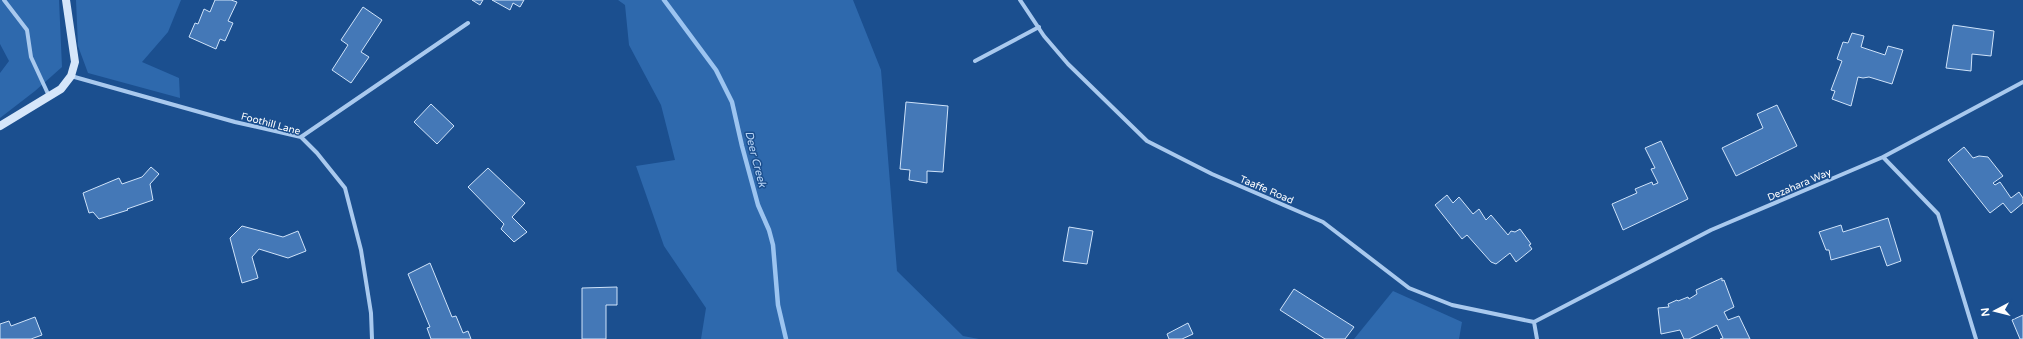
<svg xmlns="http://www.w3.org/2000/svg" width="2023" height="339" viewBox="0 0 2023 339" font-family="'Varela Round',sans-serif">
  <rect width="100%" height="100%" fill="#1b4f8f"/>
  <path fill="#2e69ad" d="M 0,0 L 59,0 L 62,67 L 35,91 L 0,118 L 0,73 L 9,61 L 0,44 Z
    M 76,0 L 181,0 L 168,32 L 142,62 L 179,78 L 180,98 L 88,73 L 78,46 Z
    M 618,0 L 853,0 L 881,70 L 897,271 L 963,336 L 979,339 L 701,339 L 706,308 L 664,246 L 636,166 L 675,160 L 661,105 L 629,45 L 625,5 Z
    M 1393,291 L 1462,322 L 1459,339 L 1354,339 Z"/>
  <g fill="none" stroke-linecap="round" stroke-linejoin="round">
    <path stroke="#9cc4f0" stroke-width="4.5" d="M 664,0 L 716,70 L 732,102 L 742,146 L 758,205 L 769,230 L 773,245 L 778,305 L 786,339"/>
  </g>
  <path fill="#4478b7" stroke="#cfe3fa" d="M 215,0 L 231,0 L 237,2 L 228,21 L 233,23 L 225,41 L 220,39 L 216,49 L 189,37 L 195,23 L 198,24 L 204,9 L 210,12 Z
    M 472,0 L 483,0 L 480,5 Z
    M 492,0 L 524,0 L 520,7 L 513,3 L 510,10 Z
    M 363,7 L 382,20 L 361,52 L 369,57 L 351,83 L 332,70 L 348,45 L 341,40 Z
    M 1953,25 L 1994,31 L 1991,56 L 1972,54 L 1971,71 L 1946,68 Z
    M 1852,33 L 1864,36 L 1861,47 L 1885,55 L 1888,46 L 1903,50 L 1892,84 L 1869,77 L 1863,78 L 1858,77 L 1851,106 L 1832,99 L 1835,91 L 1831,90 L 1842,61 L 1837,59 L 1843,42 L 1848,43 Z
    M 906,102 L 948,106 L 943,172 L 927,171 L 927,183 L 909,180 L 910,170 L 900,169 Z
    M 431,104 L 454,126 L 437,144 L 414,122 Z
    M 1777,105 L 1797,146 L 1736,176 L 1722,148 L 1763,128 L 1757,114 Z
    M 1661,141 L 1688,199 L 1623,230 L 1612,204 L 1637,193 L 1635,189 L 1652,182 L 1653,185 L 1658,183 L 1651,169 L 1655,168 L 1645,148 Z
    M 1964,147 L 1973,158 L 1979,156 L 1988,157 L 2003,176 L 1993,183 L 1995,185 L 2000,182 L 2011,198 L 2019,192 L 2023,198 L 2023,203 L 2011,213 L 2003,203 L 1990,213 L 1948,160 Z
    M 151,167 L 159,174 L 150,184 L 153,200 L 127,209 L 128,210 L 99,219 L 93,212 L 89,213 L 83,193 L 119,178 L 122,184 L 142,177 Z
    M 488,168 L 525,203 L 512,217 L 527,232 L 514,242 L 501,229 L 504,224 L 468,187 Z
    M 1447,195 L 1453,203 L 1459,197 L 1473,214 L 1479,209 L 1486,220 L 1491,215 L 1508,235 L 1511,231 L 1515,232 L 1520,229 L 1531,244 L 1529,245 L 1532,249 L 1516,262 L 1510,253 L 1496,264 L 1491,262 L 1467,235 L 1462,239 L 1435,205 Z
    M 1888,218 L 1901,261 L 1887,266 L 1880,246 L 1831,260 L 1829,250 L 1826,250 L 1819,232 L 1841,225 L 1843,232 Z
    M 242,226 L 283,237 L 298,231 L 306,251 L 288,258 L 259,249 L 252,257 L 258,278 L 242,283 L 230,238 Z
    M 1069,227 L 1093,231 L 1087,264 L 1063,261 Z
    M 430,263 L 452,317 L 456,316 L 463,333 L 468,331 L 471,339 L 431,339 L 427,328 L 430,327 L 408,274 Z
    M 1722,278 L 1722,281 L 1724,280 L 1734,307 L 1724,312 L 1728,320 L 1739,316 L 1750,339 L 1720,339 L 1723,338 L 1717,325 L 1689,339 L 1684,339 L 1680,330 L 1661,334 L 1658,308 L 1669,307 L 1668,304 L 1677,300 L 1678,301 L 1688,297 L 1689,299 L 1697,294 L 1696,290 Z
    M 617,287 L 617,305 L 606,305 L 606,339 L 582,339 L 582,288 Z
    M 1294,289 L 1354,327 L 1345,339 L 1325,339 L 1280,310 Z
    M 2023,315 L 2023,339 L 2020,339 L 2012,320 Z
    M 35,317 L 42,335 L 31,339 L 0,339 L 0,324 L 9,321 L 11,326 Z
    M 1188,323 L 1193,334 L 1182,339 L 1169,339 L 1167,334 Z"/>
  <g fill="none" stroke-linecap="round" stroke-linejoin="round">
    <path stroke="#a9c9ee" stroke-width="4" d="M 4,0 L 27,30 L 31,57 L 49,96
      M 1020,0 L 1044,36 L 1068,64 L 1147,141 L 1212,174 L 1323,222 L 1409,288 L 1452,305 L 1534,322 L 1537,339
      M 975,61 L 1039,27
      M 71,76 L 235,122 L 301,137 L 317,153 L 345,188 L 361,250 L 371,313 L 372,339
      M 301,137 L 468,23
      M 1883,157 L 2023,82
      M 1534,322 L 1711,230 L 1883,157 L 1938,214 L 1976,339"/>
    <path stroke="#d6e6fa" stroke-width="8" d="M 0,126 L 61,89 L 71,76 L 75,62 L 66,0"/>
  </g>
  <g text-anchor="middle" stroke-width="3" stroke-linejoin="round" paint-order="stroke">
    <g font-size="10" fill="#fff" stroke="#1b4f8f">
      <text transform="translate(271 123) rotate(15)" y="4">Foothill Lane</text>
      <text transform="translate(1799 184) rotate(-23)" y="4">Dezahara Way</text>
      <text transform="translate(1267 189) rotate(23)" y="4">Taaffe Road</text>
    </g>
    <g font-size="11" font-style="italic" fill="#b5d3f5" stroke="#1b4f8f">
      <text transform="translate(756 159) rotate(76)" y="4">Deer Creek</text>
    </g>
  </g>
  <g transform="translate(1995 311) rotate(263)" stroke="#1b4f8f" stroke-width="3" paint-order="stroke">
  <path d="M0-3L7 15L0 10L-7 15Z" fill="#ffffff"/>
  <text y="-6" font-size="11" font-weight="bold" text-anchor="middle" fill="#ffffff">N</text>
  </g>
</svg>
